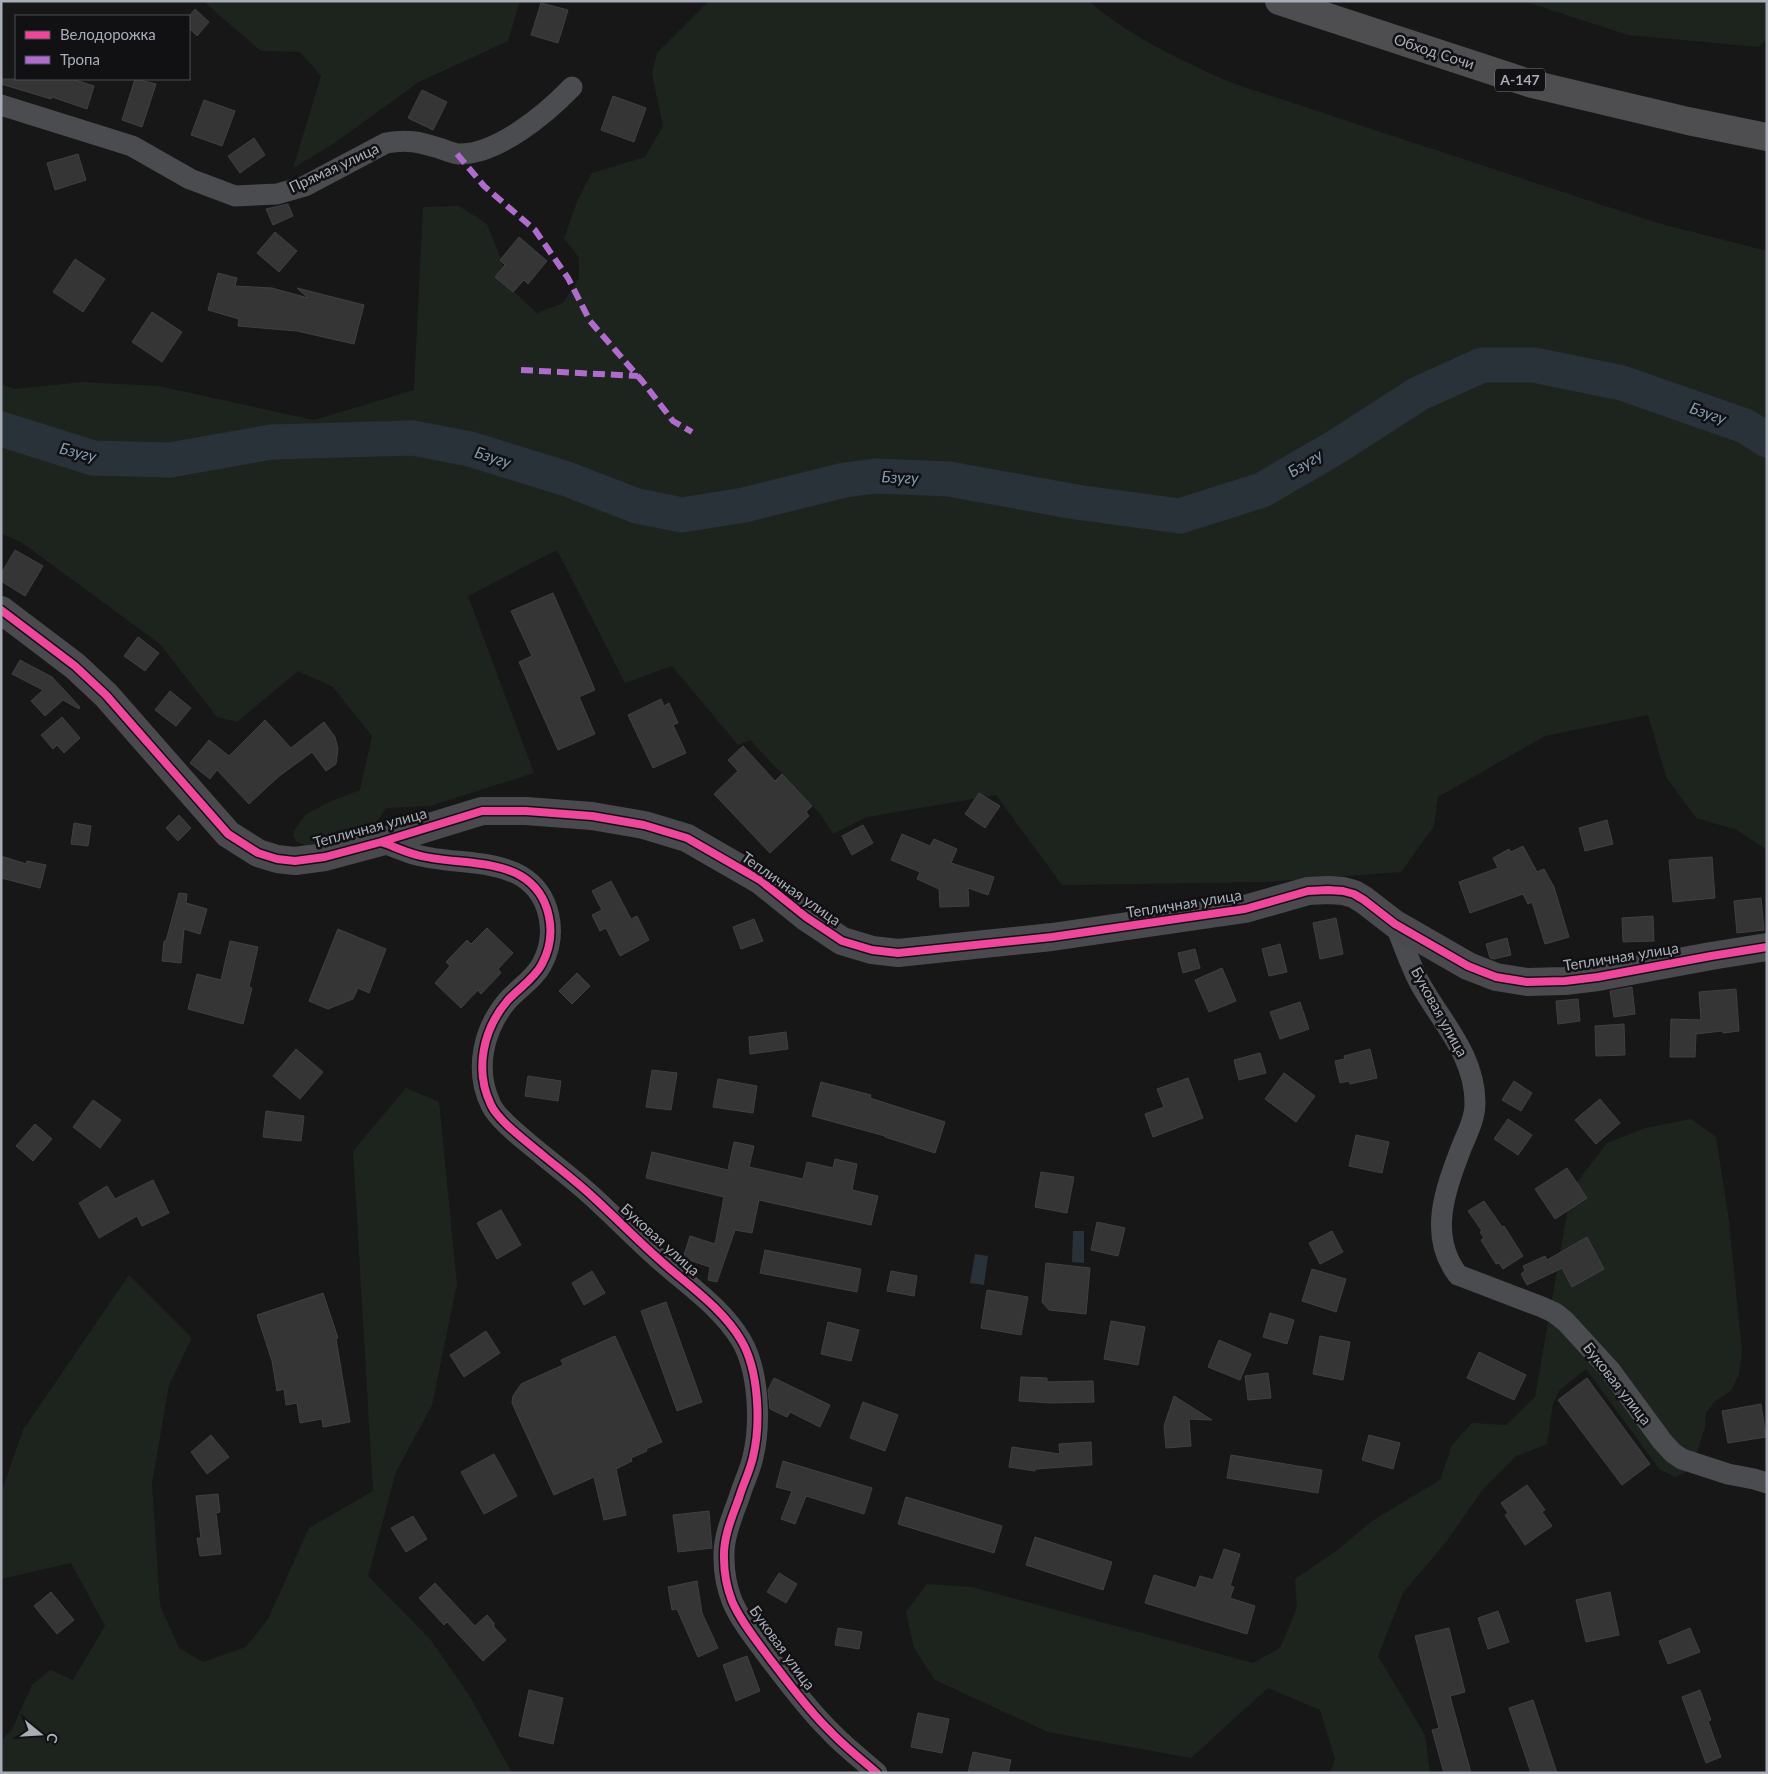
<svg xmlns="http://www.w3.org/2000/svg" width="1768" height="1774" viewBox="0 0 1768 1774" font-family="Lato,sans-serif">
  <rect width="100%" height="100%" fill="#171717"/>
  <path fill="#1d241e" d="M 203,1 L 520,1 L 508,41 L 419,82 L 333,144 L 293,168 L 321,76 L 300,52 L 261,51 Z
    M 709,1 L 1089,1 C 1128,36 1181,60 1229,82 L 1654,222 L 1767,251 L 1767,850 L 1737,830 L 1696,818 L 1666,777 L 1648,715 L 1545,736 L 1438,797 L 1434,826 L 1401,872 L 1266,882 L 1062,885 L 996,795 L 867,817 L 833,834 L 821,815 L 750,740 L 738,745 L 672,666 L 625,683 L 557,550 L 468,596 L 534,773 L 430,806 L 386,808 L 376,823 L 358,838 L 305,845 L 297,842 L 293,837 L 294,831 L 305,815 L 329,802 L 360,790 L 372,736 L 333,687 L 298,671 L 237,722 L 217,717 L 160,644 L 21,542 L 1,534 L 1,384 L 14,389 L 84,382 L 158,386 L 314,420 L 414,390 L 423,207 L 459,206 L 487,224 L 502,262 L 509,287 L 537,313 L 563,303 L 579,278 L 579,258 L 564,238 L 578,199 L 592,173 L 645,157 L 663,126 L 652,74 L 657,53 Z
    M 1523,1 L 1767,1 L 1767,38 L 1759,47 L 1628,35 Z
    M 406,1088 L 439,1102 L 457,1284 L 432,1405 L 396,1472 L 368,1576 L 430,1639 L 469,1695 L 512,1773 L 1,1773 L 1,1741 L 12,1729 L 32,1685 L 50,1670 L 73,1680 L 105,1626 L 71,1563 L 1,1579 L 1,1493 L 23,1430 L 129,1275 L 192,1338 L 169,1385 L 152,1483 L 160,1605 L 179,1648 L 203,1662 L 246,1647 L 268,1619 L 309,1528 L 373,1491 L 353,1151 Z
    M 1691,1119 L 1716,1137 L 1729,1221 L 1742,1351 L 1739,1374 L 1731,1391 L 1714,1402 L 1706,1413 L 1705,1428 L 1695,1457 L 1688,1471 L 1675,1477 L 1660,1470 L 1586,1369 L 1559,1391 L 1553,1404 L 1547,1444 L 1516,1456 L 1483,1489 L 1446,1542 L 1403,1593 L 1378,1656 L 1425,1735 L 1430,1773 L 1330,1773 L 1335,1759 L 1320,1710 L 1268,1688 L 1191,1758 L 1048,1732 L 935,1680 L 914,1648 L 906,1612 L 927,1584 L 972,1587 L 1253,1663 L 1280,1648 L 1297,1608 L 1295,1579 L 1336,1551 L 1372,1521 L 1440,1480 L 1452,1445 L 1472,1423 L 1506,1425 L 1535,1397 L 1571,1190 L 1607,1143 L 1645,1128 Z"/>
  <path fill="#2a3239" d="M 1073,1231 L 1084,1231 L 1084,1263 L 1072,1262 Z
    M 975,1254 L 988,1256 L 984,1285 L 970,1283 Z"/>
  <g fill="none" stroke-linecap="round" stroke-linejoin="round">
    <path stroke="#2a3239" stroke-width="35" d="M 1,429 L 93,458 L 170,460 L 271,442 L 413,438 L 470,449 L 567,479 L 637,506 L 682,515 L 744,505 L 845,480 L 875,476 L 949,479 L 1076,502 L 1180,516 L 1262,490 L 1336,447 L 1418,394 L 1482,365 L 1534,365 L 1622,383 L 1745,426 L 1767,440"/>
  </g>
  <path fill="#353536" stroke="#3f4043" d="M 541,3 L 568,10 L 558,43 L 531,35 Z
    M 195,9 L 209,22 L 197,36 L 189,28 L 189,16 Z
    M 1,79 L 72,79 L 94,86 L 87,109 L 52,97 L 51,99 L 1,84 Z
    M 135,79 L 156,84 L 142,127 L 122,120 Z
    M 422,90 L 447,102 L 433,130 L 408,118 Z
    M 613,96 L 646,108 L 634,142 L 601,130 Z
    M 204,100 L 235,111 L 222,146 L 191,135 Z
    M 254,138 L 265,155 L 240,173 L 228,156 Z
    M 78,154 L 86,180 L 55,190 L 47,163 Z
    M 288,204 L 293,216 L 273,225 L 266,209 Z
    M 275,232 L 297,251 L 279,272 L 257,253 Z
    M 519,237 L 547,261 L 528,284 L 524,280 L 513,292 L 495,277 L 505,265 L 500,260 Z
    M 75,259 L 105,279 L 83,312 L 53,292 Z
    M 218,273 L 237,278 L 235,286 L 272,288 L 308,298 L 297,288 L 364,305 L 354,344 L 297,331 L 238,326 L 239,319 L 208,310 Z
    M 152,312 L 182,332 L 162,362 L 132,342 Z
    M 15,550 L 43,566 L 25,596 L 1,581 L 1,574 Z
    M 553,593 L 595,690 L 579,697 L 595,734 L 558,750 L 519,662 L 532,656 L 511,611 Z
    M 138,637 L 159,653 L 145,671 L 124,656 Z
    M 20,660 L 52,677 L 80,707 L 79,709 L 63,700 L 45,716 L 31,701 L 43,690 L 12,674 Z
    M 170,691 L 191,708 L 176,726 L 155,710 Z
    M 661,699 L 664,706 L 669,703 L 678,723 L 673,725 L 686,753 L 653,768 L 628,715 Z
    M 62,717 L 80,738 L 64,753 L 57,745 L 53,749 L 41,735 Z
    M 265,720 L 291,748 L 324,722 L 335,737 L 338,749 L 336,764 L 326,771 L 312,752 L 278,777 L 249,804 L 217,770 L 210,779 L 190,763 L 209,740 L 229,756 Z
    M 743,746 L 775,781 L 782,774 L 812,806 L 806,812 L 809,816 L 770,853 L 714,794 L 738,771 L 728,760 Z
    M 979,793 L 1000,806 L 985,828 L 965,814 Z
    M 179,815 L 191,828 L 178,841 L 166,828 Z
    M 1607,820 L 1613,844 L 1585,851 L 1579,828 Z
    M 74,823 L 91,826 L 88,846 L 71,844 Z
    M 863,825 L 873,843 L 852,855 L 842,836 Z
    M 902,834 L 930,846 L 934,839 L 957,849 L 951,863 L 994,877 L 988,895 L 968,888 L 969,906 L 940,907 L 939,889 L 917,879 L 920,872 L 891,860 Z
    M 1523,846 L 1537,872 L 1544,869 L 1554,887 L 1569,937 L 1545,944 L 1532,902 L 1528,904 L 1523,894 L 1470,913 L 1459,882 L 1498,868 L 1493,858 L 1509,849 L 1511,852 Z
    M 1,856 L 26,864 L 27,861 L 46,865 L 40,888 L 1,878 Z
    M 1712,857 L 1715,898 L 1673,902 L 1669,860 Z
    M 611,881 L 631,919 L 637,916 L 649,940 L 620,956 L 606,928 L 600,931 L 592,915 L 602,910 L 592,891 Z
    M 179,893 L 187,894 L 186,903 L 207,909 L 200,934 L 184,929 L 181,963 L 162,961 L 164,941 L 166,941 Z
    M 1761,898 L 1764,930 L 1737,933 L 1734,901 Z
    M 1653,916 L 1654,941 L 1623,942 L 1622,918 Z
    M 1336,918 L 1343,954 L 1320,959 L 1313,923 Z
    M 754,919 L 763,941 L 741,949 L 733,927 Z
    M 487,928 L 513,953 L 498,969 L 501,973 L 481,994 L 478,990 L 461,1008 L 435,983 L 450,966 L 446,962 L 467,940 L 471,944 Z
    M 338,929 L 386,949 L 369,993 L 358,988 L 353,999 L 328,1009 L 309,1001 Z
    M 1507,938 L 1511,955 L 1494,959 L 1490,958 L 1486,944 Z
    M 230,941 L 258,947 L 249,987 L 252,988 L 243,1024 L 188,1009 L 197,974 L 221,980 Z
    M 1280,944 L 1287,972 L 1269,976 L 1262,949 Z
    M 1195,949 L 1200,968 L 1183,973 L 1178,953 Z
    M 1222,968 L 1236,1001 L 1209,1012 L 1195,980 Z
    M 577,973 L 590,986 L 572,1004 L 559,991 Z
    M 1632,987 L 1635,1014 L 1614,1017 L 1610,991 Z
    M 1736,989 L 1739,1031 L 1723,1033 L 1722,1031 L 1696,1034 L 1695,1057 L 1670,1057 L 1671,1019 L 1701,1020 L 1699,992 Z
    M 1578,999 L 1580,1021 L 1558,1024 L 1556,1001 Z
    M 1300,1002 L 1309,1029 L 1280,1039 L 1270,1012 Z
    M 1624,1024 L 1625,1055 L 1596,1056 L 1595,1026 Z
    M 786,1032 L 788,1049 L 750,1054 L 749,1037 Z
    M 296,1049 L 323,1072 L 300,1099 L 273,1076 Z
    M 1370,1049 L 1377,1078 L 1350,1084 L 1349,1081 L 1340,1083 L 1335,1061 L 1345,1059 L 1344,1056 Z
    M 1260,1053 L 1266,1073 L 1239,1080 L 1234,1060 Z
    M 652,1070 L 677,1073 L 671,1110 L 646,1107 Z
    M 1284,1073 L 1315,1096 L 1296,1122 L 1265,1099 Z
    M 528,1076 L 561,1081 L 558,1101 L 525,1096 Z
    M 1188,1078 L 1203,1118 L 1153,1137 L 1145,1114 L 1164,1107 L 1157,1089 Z
    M 718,1079 L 757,1086 L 753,1113 L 713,1107 Z
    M 1514,1081 L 1532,1093 L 1521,1111 L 1502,1100 Z
    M 821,1082 L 871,1095 L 870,1098 L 945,1122 L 935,1153 L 885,1137 L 885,1136 L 812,1116 Z
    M 1600,1099 L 1620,1123 L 1596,1144 L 1575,1120 Z
    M 93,1100 L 121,1120 L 100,1148 L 73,1127 Z
    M 266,1111 L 304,1116 L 301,1141 L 263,1137 Z
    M 1508,1119 L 1532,1135 L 1518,1155 L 1494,1139 Z
    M 35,1124 L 52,1139 L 33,1161 L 16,1146 Z
    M 1356,1135 L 1389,1142 L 1382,1173 L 1349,1166 Z
    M 734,1142 L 754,1146 L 749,1167 L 803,1179 L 807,1162 L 833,1168 L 835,1159 L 857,1164 L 852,1190 L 878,1196 L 871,1225 L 759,1200 L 752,1233 L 735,1230 L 717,1282 L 708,1280 L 710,1267 L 683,1258 L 690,1236 L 715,1244 L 724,1197 L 646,1178 L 652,1152 L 728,1170 Z
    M 1567,1168 L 1587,1198 L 1555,1219 L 1535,1189 Z
    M 1041,1172 L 1074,1177 L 1067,1213 L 1035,1207 Z
    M 153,1180 L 169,1213 L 142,1226 L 137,1216 L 99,1238 L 79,1203 L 107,1186 L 115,1199 Z
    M 1484,1201 L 1502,1227 L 1504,1226 L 1523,1256 L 1503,1269 L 1499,1263 L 1496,1264 L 1481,1240 L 1484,1238 L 1480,1232 L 1482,1231 L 1468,1211 Z
    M 501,1210 L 521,1245 L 497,1259 L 477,1223 Z
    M 1097,1222 L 1125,1228 L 1118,1256 L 1091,1250 Z
    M 1332,1231 L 1343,1252 L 1320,1264 L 1309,1243 Z
    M 1587,1237 L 1604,1269 L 1572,1287 L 1562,1268 L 1527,1285 L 1521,1274 L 1525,1271 L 1523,1266 L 1545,1256 L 1547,1260 Z
    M 765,1250 L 861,1269 L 857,1292 L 760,1273 Z
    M 1046,1263 L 1090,1268 L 1086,1314 L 1049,1310 L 1042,1302 Z
    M 1312,1269 L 1346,1279 L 1336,1312 L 1302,1301 Z
    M 592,1271 L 605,1293 L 584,1305 L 572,1283 Z
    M 891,1271 L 917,1276 L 914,1296 L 887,1291 Z
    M 987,1290 L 1028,1297 L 1021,1335 L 981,1328 Z
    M 323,1293 L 338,1338 L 336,1339 L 350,1422 L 323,1427 L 322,1419 L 300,1423 L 297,1403 L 286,1405 L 284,1389 L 277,1391 L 272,1361 L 257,1315 Z
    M 666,1302 L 702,1402 L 677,1411 L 641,1311 Z
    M 1270,1313 L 1294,1320 L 1287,1344 L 1263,1337 Z
    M 1111,1321 L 1145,1327 L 1138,1365 L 1104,1359 Z
    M 828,1322 L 859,1330 L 851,1361 L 821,1354 Z
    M 486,1331 L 500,1353 L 464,1377 L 450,1355 Z
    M 615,1336 L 662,1442 L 646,1449 L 647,1451 L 631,1458 L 632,1461 L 616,1469 L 626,1515 L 604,1520 L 594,1477 L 554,1495 L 512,1403 L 513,1396 L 521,1384 L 563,1365 L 561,1360 Z
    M 1320,1336 L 1350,1342 L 1343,1380 L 1313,1374 Z
    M 1219,1340 L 1251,1354 L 1240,1380 L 1208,1367 Z
    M 1479,1352 L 1526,1375 L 1514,1400 L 1467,1378 Z
    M 1268,1373 L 1271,1398 L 1248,1400 L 1245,1376 Z
    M 1021,1377 L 1047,1378 L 1047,1382 L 1093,1381 L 1094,1402 L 1052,1403 L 1019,1401 Z
    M 774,1378 L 830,1405 L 820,1427 L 790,1412 L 787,1417 L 770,1409 L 768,1390 Z
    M 1587,1378 L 1650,1464 L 1622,1485 L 1558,1400 Z
    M 1174,1396 L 1212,1420 L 1189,1419 L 1191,1446 L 1166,1448 L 1164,1426 Z
    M 863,1402 L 898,1415 L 885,1451 L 850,1438 Z
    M 1761,1404 L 1766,1437 L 1728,1443 L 1722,1411 Z
    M 211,1435 L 229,1457 L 207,1474 L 191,1452 Z
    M 1369,1435 L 1400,1443 L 1393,1469 L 1362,1460 Z
    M 1091,1442 L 1092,1465 L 1035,1469 L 1035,1471 L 1009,1467 L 1012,1447 L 1060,1454 L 1059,1444 Z
    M 494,1454 L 517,1496 L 484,1514 L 461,1472 Z
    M 1231,1455 L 1322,1470 L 1318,1493 L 1227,1478 Z
    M 783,1461 L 872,1488 L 864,1514 L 806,1496 L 795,1524 L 781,1519 L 792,1491 L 776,1487 Z
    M 1527,1485 L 1545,1510 L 1542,1512 L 1552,1526 L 1525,1545 L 1505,1515 L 1508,1513 L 1501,1503 Z
    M 218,1494 L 220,1512 L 216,1513 L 221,1554 L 200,1556 L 197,1538 L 201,1538 L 196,1496 Z
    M 906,1497 L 1002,1526 L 994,1553 L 898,1524 Z
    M 709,1511 L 712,1548 L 678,1552 L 673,1515 Z
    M 413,1516 L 427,1539 L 406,1552 L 391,1528 Z
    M 1035,1537 L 1112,1562 L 1103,1590 L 1026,1565 Z
    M 1224,1549 L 1240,1554 L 1230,1586 L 1234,1587 L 1230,1598 L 1255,1606 L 1247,1634 L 1145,1603 L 1154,1575 L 1196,1588 L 1200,1576 L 1213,1580 Z
    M 779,1573 L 797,1584 L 786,1603 L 767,1592 Z
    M 697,1581 L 702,1613 L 718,1648 L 698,1657 L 677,1609 L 672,1610 L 668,1587 Z
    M 435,1583 L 475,1626 L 487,1615 L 494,1623 L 494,1627 L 506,1640 L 483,1661 L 447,1622 L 444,1625 L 419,1598 Z
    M 51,1592 L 74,1620 L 57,1634 L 34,1606 Z
    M 1610,1592 L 1619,1635 L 1586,1642 L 1576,1600 Z
    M 1498,1611 L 1509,1642 L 1488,1649 L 1478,1618 Z
    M 838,1628 L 862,1632 L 859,1649 L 835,1645 Z
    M 1449,1628 L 1465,1692 L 1450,1696 L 1471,1773 L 1444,1773 L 1432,1730 L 1439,1728 L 1415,1636 Z
    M 1690,1628 L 1700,1652 L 1668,1664 L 1659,1641 Z
    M 747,1656 L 760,1691 L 736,1701 L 723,1665 Z
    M 529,1690 L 563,1698 L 553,1744 L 519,1736 Z
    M 1700,1690 L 1711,1720 L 1708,1721 L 1721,1757 L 1706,1763 L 1682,1697 Z
    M 1533,1700 L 1557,1773 L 1531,1773 L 1509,1708 Z
    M 918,1713 L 949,1719 L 942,1753 L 911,1747 Z
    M 973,1752 L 1011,1760 L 1008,1773 L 968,1773 Z"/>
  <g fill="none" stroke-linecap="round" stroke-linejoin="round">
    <path stroke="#4b4c50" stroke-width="21" d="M 1,105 L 132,146 L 190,179 L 235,196 L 277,194 L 305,186 L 386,143 C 407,139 419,142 439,148 C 445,150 452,153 458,154 C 497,155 546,114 572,87
      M 381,842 C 393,846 405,852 417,855 C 449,864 492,859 521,876 C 551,894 558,934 542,964 C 535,978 519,988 508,1000 C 483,1029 474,1070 491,1105 C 499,1122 530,1144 545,1157 C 561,1170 578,1183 593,1197 C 616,1218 638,1241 661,1261 C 689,1286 722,1308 741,1340 C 759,1370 761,1424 753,1457 C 750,1471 743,1484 739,1498 C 732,1517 723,1538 724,1558 C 724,1572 727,1588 732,1601 C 741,1622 757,1641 770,1659 C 789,1683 807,1709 830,1731 C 844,1746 861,1759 877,1773
      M 1395,924 C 1404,945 1411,968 1422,987 C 1444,1025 1475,1057 1475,1103 C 1475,1118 1468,1132 1462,1146 C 1446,1188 1427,1235 1458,1275 L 1542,1307 L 1555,1313 L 1566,1322 L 1610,1370 L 1662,1441 L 1673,1453 L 1682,1459 L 1728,1474 L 1754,1479 L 1767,1483"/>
    <path stroke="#4a4a4e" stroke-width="28" d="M 1,610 L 75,666 L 106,695 L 228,834 L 258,853 L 277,859 L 295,861 L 325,857 L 381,842 L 482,811 L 526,811 L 592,816 L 644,825 L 687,838 L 760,880 L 806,917 L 842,941 L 872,950 L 898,953 L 1052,937 L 1245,909 L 1308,891 L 1328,890 L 1343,891 L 1354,894 L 1364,900 L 1395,924 L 1468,966 L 1496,977 L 1527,982 L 1565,981 L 1598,977 L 1711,956 L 1767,947"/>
    <path stroke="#4e4e51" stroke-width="28" d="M 1279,1 L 1532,84 L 1688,121 L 1767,137"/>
    <path stroke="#b06ccc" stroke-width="6" stroke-dasharray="12 6" stroke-linecap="butt" d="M 457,154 L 484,186 L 535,230 L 568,278 L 590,321 L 643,382 L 673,421 L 692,432
      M 521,370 L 638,376"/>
    <g stroke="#111113" stroke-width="11">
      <path id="cycleway" d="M 1,610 L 75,666 L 106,695 L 228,834 L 258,853 L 277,859 L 295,861 L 325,857 L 381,842 L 482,811 L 526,811 L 592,816 L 644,825 L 687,838 L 760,880 L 806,917 L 842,941 L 872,950 L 898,953 L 1052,937 L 1245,909 L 1308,891 L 1328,890 L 1343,891 L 1354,894 L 1364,900 L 1395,924 L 1468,966 L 1496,977 L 1527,982 L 1565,981 L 1598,977 L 1711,956 L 1767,947
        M 381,842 C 393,846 405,852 417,855 C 449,864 492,859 521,876 C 551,894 558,934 542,964 C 535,978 519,988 508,1000 C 483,1029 474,1070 491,1105 C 499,1122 530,1144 545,1157 C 561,1170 578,1183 593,1197 C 616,1218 638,1241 661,1261 C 689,1286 722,1308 741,1340 C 759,1370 761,1424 753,1457 C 750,1471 743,1484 739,1498 C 732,1517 723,1538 724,1558 C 724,1572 727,1588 732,1601 C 741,1622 757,1641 770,1659 C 789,1683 807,1709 830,1731 C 844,1746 861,1759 877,1773"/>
    </g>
    <use href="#cycleway" stroke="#ed469a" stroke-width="8"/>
  </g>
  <g text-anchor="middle" stroke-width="5" stroke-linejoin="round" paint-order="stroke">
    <rect fill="#111113" stroke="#7b7e86" stroke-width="1" x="1495" y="68.5" width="50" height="23" rx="4"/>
    <g font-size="14" font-weight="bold" fill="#a8adb8">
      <text x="1520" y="85">А-147</text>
    </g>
    <g font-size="15" fill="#a8adb8" stroke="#111113">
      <text transform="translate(1434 52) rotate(18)" y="5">Обход Сочи</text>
      <text transform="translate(334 168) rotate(-25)" y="5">Прямая улица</text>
      <text transform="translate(370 828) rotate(-15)" y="5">Тепличная улица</text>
      <text transform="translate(791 889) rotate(35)" y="5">Тепличная улица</text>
      <text transform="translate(1184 904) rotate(-9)" y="5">Тепличная улица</text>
      <text transform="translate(1621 957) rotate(-9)" y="5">Тепличная улица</text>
      <text transform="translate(1439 1012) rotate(61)" y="5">Буковая улица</text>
      <text transform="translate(660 1240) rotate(42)" y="5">Буковая улица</text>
      <text transform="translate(1617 1384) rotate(52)" y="5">Буковая улица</text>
      <text transform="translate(782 1648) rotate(54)" y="5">Буковая улица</text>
    </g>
    <g font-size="16" font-style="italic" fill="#809cb2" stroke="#111113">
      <text transform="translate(1708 413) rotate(19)" y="6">Бзугу</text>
      <text transform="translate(78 452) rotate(14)" y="6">Бзугу</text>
      <text transform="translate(493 457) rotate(18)" y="6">Бзугу</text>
      <text transform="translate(1305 463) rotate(-32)" y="6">Бзугу</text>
      <text transform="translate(900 477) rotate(2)" y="6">Бзугу</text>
    </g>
  </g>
  <rect width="1768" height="1774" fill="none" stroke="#a8adb8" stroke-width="5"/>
  <rect x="15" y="15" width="175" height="65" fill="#111113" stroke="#4d4f55"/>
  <rect x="25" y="31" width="25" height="8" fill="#ed469a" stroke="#4d4f55"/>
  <text x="60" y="40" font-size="15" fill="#a8adb8">Велодорожка</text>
  <rect x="25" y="56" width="25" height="8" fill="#b06ccc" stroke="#4d4f55"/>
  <text x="60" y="65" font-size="15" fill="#a8adb8">Тропа</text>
  <g transform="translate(40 1734) rotate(108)" stroke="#111113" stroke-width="4" paint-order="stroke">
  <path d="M0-4L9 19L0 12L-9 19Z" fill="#a8adb8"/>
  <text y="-8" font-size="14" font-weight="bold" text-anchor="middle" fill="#a8adb8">С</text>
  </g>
</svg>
